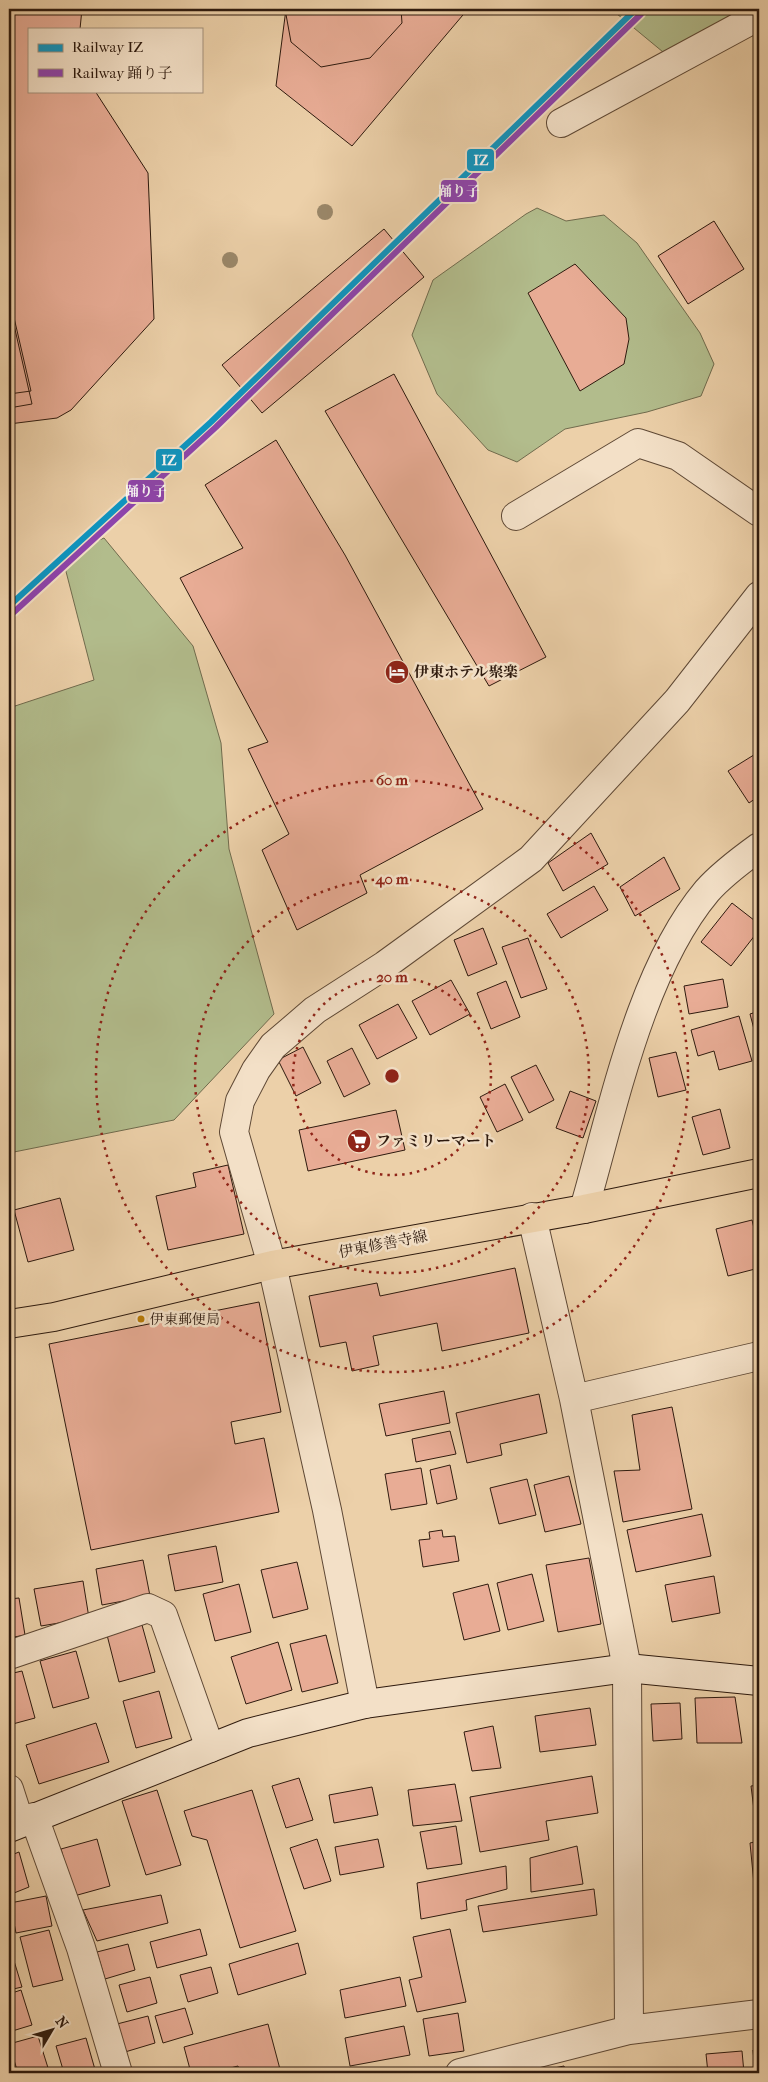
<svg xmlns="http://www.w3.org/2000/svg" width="768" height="2082" viewBox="0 0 768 2082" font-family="'IM FELL French Canon','Noto Serif JP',serif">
  <rect width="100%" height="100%" fill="#ecd0a9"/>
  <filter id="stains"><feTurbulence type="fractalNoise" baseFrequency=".004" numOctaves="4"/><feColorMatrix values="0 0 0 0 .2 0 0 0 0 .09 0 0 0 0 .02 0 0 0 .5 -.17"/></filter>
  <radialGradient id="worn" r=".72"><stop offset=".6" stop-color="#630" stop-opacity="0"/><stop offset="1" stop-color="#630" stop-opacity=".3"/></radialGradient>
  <path fill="#b2bc8c" stroke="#706b4d" d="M 611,9 L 759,9 L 759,16 L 663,52 Z
    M 537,208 L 566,221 L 604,215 L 637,243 L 700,333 L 714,364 L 701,396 L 647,412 L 565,429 L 517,462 L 488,450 L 437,394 L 412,335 L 433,280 L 526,214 Z
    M 104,538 L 193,646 L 221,743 L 229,849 L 274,1014 L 174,1120 L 9,1153 L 9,708 L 94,680 L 62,556 Z"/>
  <path fill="#e8ac95" stroke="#2e1a0e" d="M 9,9 L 82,9 L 80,29 L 29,29 L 29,91 L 95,91 L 148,173 L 154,319 L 71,410 L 57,418 L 9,424 Z
    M 285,9 L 401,9 L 402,23 L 370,58 L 321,67 L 291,42 Z
    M 286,9 L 468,9 L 352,146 L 276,86 Z
    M 714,221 L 744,269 L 688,304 L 658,256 Z
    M 384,229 L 424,277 L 262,413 L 222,365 Z
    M 575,264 L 626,318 L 629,339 L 624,364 L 580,391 L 528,293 Z
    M 9,296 L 31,391 L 9,394 Z
    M 9,303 L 32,404 L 9,408 Z
    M 394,374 L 546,657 L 489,686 L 325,411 Z
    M 276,440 L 345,555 L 483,809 L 360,875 L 367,893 L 297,930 L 262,850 L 289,834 L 248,749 L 268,742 L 180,578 L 243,548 L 205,485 Z
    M 757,753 L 759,796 L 749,803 L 728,771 Z
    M 591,833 L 608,864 L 563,891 L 548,863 Z
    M 664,857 L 680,889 L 635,916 L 620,887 Z
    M 594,886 L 608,910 L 561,938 L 547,914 Z
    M 732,903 L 759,924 L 759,930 L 731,966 L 701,942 Z
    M 483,928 L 497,964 L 468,976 L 454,940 Z
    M 528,938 L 547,989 L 521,998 L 502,947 Z
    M 723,979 L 728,1007 L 689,1014 L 684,986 Z
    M 451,980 L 470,1014 L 430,1035 L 412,1001 Z
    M 506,981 L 520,1017 L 491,1029 L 477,993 Z
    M 398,1004 L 417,1038 L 377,1059 L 359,1025 Z
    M 759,1011 L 759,1048 L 750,1014 Z
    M 739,1016 L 752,1061 L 719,1070 L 714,1051 L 698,1056 L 691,1030 Z
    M 303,1047 L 321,1083 L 296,1096 L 278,1060 Z
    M 352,1048 L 370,1084 L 344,1097 L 327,1061 Z
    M 676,1052 L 686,1090 L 658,1097 L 649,1058 Z
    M 536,1065 L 554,1100 L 529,1113 L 511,1077 Z
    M 505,1084 L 523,1120 L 497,1132 L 480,1097 Z
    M 570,1091 L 596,1101 L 583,1138 L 556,1128 Z
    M 720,1109 L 730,1148 L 703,1155 L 692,1117 Z
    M 396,1110 L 405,1150 L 308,1171 L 299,1130 Z
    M 228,1165 L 244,1234 L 168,1250 L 156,1196 L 196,1187 L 193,1173 Z
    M 60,1198 L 74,1250 L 28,1262 L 14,1210 Z
    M 752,1220 L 759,1249 L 759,1268 L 728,1276 L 716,1229 Z
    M 515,1268 L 529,1333 L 442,1351 L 437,1323 L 373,1336 L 379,1365 L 352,1371 L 346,1342 L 320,1347 L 309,1296 L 377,1283 L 380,1296 Z
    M 259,1302 L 281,1412 L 231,1422 L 235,1444 L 264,1438 L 279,1512 L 91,1550 L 49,1344 Z
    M 444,1391 L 450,1423 L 386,1436 L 379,1404 Z
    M 539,1394 L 547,1433 L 500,1444 L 502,1455 L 467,1463 L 456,1413 Z
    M 672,1407 L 692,1509 L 623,1522 L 614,1471 L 640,1470 L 632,1415 Z
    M 450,1431 L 456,1454 L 416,1462 L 412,1439 Z
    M 450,1465 L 457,1499 L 437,1504 L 430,1470 Z
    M 421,1468 L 427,1504 L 391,1510 L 385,1474 Z
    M 569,1476 L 581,1524 L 545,1532 L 534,1485 Z
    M 527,1479 L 536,1515 L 499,1524 L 490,1488 Z
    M 702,1514 L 711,1556 L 636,1572 L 627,1530 Z
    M 442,1530 L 443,1537 L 455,1536 L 459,1561 L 423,1567 L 419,1540 L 430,1539 L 429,1532 Z
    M 216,1546 L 223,1582 L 175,1591 L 168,1555 Z
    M 589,1558 L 601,1624 L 558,1632 L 546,1565 Z
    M 143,1560 L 150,1596 L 102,1605 L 96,1569 Z
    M 297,1562 L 308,1609 L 273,1618 L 261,1570 Z
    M 532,1574 L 544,1621 L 508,1630 L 497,1583 Z
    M 714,1576 L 720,1613 L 672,1622 L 665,1585 Z
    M 83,1581 L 89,1618 L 41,1626 L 34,1589 Z
    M 239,1584 L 251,1632 L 215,1641 L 203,1594 Z
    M 488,1584 L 500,1631 L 464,1640 L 453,1593 Z
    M 19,1598 L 25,1635 L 9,1638 L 9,1599 Z
    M 142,1625 L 155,1672 L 119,1682 L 107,1635 Z
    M 326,1635 L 338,1683 L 302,1692 L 290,1644 Z
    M 278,1642 L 292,1690 L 246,1704 L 231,1657 Z
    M 76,1651 L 89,1698 L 53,1708 L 40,1661 Z
    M 22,1671 L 35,1718 L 9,1725 L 9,1674 Z
    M 159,1691 L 172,1738 L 136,1748 L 123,1701 Z
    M 735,1697 L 742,1743 L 697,1743 L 695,1698 Z
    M 680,1703 L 682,1739 L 653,1741 L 651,1704 Z
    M 590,1708 L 596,1745 L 540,1752 L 535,1716 Z
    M 96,1723 L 109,1762 L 39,1784 L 26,1745 Z
    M 493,1726 L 501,1768 L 472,1771 L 464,1732 Z
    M 592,1776 L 598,1813 L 546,1821 L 549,1840 L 480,1852 L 470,1797 Z
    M 299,1778 L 313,1820 L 286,1828 L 272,1786 Z
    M 455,1784 L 462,1821 L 413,1826 L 408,1790 Z
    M 759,1785 L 759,1818 L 755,1818 L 751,1786 Z
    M 372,1787 L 378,1815 L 334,1823 L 329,1795 Z
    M 157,1790 L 181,1865 L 146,1875 L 122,1801 Z
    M 252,1790 L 296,1931 L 240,1948 L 207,1840 L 192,1836 L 184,1811 Z
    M 456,1826 L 462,1864 L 427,1869 L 420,1832 Z
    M 97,1839 L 110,1886 L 74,1896 L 61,1849 Z
    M 317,1839 L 331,1881 L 304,1889 L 290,1848 Z
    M 378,1839 L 384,1867 L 340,1875 L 335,1847 Z
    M 759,1841 L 759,1883 L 754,1884 L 750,1843 Z
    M 577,1846 L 583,1884 L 531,1892 L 530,1858 Z
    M 19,1852 L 29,1887 L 9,1895 L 9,1856 Z
    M 506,1866 L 507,1889 L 466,1900 L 467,1910 L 421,1919 L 417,1883 Z
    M 594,1889 L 597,1915 L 483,1932 L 478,1906 Z
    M 161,1895 L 168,1923 L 97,1941 L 83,1910 Z
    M 46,1896 L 52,1926 L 16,1933 L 10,1903 Z
    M 200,1929 L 207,1955 L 157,1968 L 150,1942 Z
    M 450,1929 L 466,2002 L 417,2012 L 409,1980 L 422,1977 L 413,1937 Z
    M 49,1930 L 63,1980 L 33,1987 L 20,1937 Z
    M 298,1943 L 306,1974 L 238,1995 L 229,1964 Z
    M 128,1944 L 135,1970 L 105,1979 L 97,1952 Z
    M 11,1951 L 22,1987 L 9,1990 L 9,1952 Z
    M 211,1967 L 218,1993 L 188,2002 L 180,1975 Z
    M 150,1977 L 157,2003 L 127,2012 L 119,1985 Z
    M 400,1977 L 406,2006 L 345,2018 L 340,1990 Z
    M 21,1990 L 32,2025 L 9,2032 L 9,1994 Z
    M 185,2008 L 193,2034 L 163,2043 L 155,2016 Z
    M 458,2013 L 464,2051 L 429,2056 L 423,2019 Z
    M 148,2016 L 155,2043 L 125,2052 L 117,2024 Z
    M 268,2024 L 281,2073 L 240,2073 L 238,2066 L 211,2073 L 191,2073 L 184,2047 Z
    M 404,2026 L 410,2055 L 350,2066 L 345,2038 Z
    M 38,2036 L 49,2071 L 18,2073 L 9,2044 Z
    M 86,2038 L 96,2073 L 64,2073 L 56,2046 Z
    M 759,2049 L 759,2073 L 755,2073 L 753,2050 Z
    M 742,2051 L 744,2073 L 708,2073 L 706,2054 Z
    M 564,2066 L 566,2073 L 530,2073 Z"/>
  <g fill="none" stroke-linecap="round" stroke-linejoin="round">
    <g stroke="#5e4835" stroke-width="30">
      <path id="street" d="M 561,123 L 759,16
        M 516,516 L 638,443 L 678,456 L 759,512
        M 584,1209 C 613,1109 640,971 707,891 C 721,875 741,860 759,847
        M 532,1217 L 574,1399 L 627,1668 L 629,2030
        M 574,1399 L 759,1356
        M 9,1655 L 148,1608 L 163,1615 L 210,1748
        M 365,1704 L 327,1510 L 272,1265 L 234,1132 L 240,1101 L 256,1070 L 273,1046 L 315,1010 L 385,965 L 531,859 L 677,701 L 759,596
        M 9,1789 L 20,1823
        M 34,1817 L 81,1948 L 118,2073
        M 460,2073 L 629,2030 L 759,2014"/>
    </g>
    <g stroke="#2e1a0e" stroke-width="30">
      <path id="secondary" d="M 9,1828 L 248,1733 L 365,1704 L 627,1668 L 759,1681"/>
    </g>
    <g stroke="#2e1a0e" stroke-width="30">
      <path id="primary" d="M 9,1324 L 54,1317 L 272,1265 L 584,1209 L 759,1173"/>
    </g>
    <use href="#street" stroke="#f3e0c7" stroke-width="28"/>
    <use href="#secondary" stroke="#f3e0c7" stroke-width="28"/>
    <use href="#primary" stroke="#ecd0a9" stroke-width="28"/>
    <g stroke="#f3e0c7" stroke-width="10">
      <path id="rail-1" d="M 9,606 L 211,422 L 636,9"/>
    </g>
    <g stroke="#f3e0c7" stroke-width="10">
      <path id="rail-2" d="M 14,612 L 216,427 L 641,14"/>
    </g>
    <use href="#rail-1" stroke="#0c96c3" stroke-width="6"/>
    <use href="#rail-2" stroke="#8e44ad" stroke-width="6"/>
  </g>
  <g fill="#9a8769">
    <circle cx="325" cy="212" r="8"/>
    <circle cx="230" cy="260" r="8"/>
  </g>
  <g fill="none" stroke="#8f2418" stroke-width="2.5" stroke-dasharray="2.5 5">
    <circle cx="392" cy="1076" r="99"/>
    <circle cx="392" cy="1076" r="197"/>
    <circle cx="392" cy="1076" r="296"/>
  </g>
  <defs>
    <g id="hotel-disc" transform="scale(1.25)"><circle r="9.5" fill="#8f2418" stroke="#f3e0c7"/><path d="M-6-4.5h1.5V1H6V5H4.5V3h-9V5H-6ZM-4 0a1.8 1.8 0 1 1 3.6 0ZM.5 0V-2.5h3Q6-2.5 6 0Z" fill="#fff"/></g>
    <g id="supermarket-disc" transform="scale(1.25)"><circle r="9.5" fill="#8f2418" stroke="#f3e0c7"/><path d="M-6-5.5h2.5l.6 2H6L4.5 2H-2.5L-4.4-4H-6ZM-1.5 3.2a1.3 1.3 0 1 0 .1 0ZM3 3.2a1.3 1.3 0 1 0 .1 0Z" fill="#fff"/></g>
  </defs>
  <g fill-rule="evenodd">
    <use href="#hotel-disc" x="397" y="672"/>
    <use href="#supermarket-disc" x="359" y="1141"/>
  </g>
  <circle fill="#bb7c04" stroke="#f3e0c7" stroke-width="2" cx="141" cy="1319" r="4.5"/>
  <g text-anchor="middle" stroke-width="5" stroke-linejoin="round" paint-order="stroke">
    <g font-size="14" fill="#2e1a0e" stroke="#f3e0c7" text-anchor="start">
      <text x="150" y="1324">伊東郵便局</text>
    </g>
    <g font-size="15" font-weight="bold" fill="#2e1a0e" stroke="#f3e0c7" text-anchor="start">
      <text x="414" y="677">伊東ホテル聚楽</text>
      <text x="376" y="1146">ファミリーマート</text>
    </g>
    <g font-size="15" fill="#2e1a0e" stroke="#f3e0c7">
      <text transform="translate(383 1244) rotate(-11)" y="5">伊東修善寺線</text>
    </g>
  </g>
  <circle cx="392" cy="1076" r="8" fill="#8f2418" stroke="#f3e0c7" stroke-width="2.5"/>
  <g font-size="15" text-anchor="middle" font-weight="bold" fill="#8f2418" stroke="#f3e0c7" stroke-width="5" stroke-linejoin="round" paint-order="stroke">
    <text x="392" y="785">60 m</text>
    <text x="392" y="884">40 m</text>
    <text x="392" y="982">20 m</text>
  </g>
  <g stroke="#f3e0c7" stroke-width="2">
    <rect x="466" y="148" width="29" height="24" rx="5" fill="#0c96c3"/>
    <rect x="440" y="179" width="38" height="24" rx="5" fill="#8e44ad"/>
    <rect x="155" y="448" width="28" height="24" rx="5" fill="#0c96c3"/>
    <rect x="127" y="479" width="38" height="24" rx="5" fill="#8e44ad"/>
  </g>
  <g font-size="14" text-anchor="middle" font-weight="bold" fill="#fff">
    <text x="481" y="165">IZ</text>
    <text x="459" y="196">踊り子</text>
    <text x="169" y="465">IZ</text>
    <text x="146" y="496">踊り子</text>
  </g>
  <rect width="768" height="2082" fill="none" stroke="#ecd0a9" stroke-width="30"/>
  <rect x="10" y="10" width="748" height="2062" fill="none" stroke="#2e1a0e" stroke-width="2.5"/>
  <rect x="15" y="15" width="738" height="2052" fill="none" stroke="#2e1a0e"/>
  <rect x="28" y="28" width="175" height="65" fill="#f3e0c7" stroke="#a4917d"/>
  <rect x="38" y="44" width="25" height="8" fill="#0c96c3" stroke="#a4917d"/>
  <text x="72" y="52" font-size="15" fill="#2e1a0e">Railway IZ</text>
  <rect x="38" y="69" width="25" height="8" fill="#8e44ad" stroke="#a4917d"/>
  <text x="72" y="78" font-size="15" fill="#2e1a0e">Railway 踊り子</text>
  <g transform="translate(52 2030) rotate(52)" stroke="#f3e0c7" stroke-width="4" paint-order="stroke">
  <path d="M0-4L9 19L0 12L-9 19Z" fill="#2e1a0e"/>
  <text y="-8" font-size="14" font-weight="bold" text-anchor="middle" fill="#2e1a0e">N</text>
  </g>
  <rect width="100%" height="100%" filter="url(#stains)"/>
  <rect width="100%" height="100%" fill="url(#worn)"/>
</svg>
